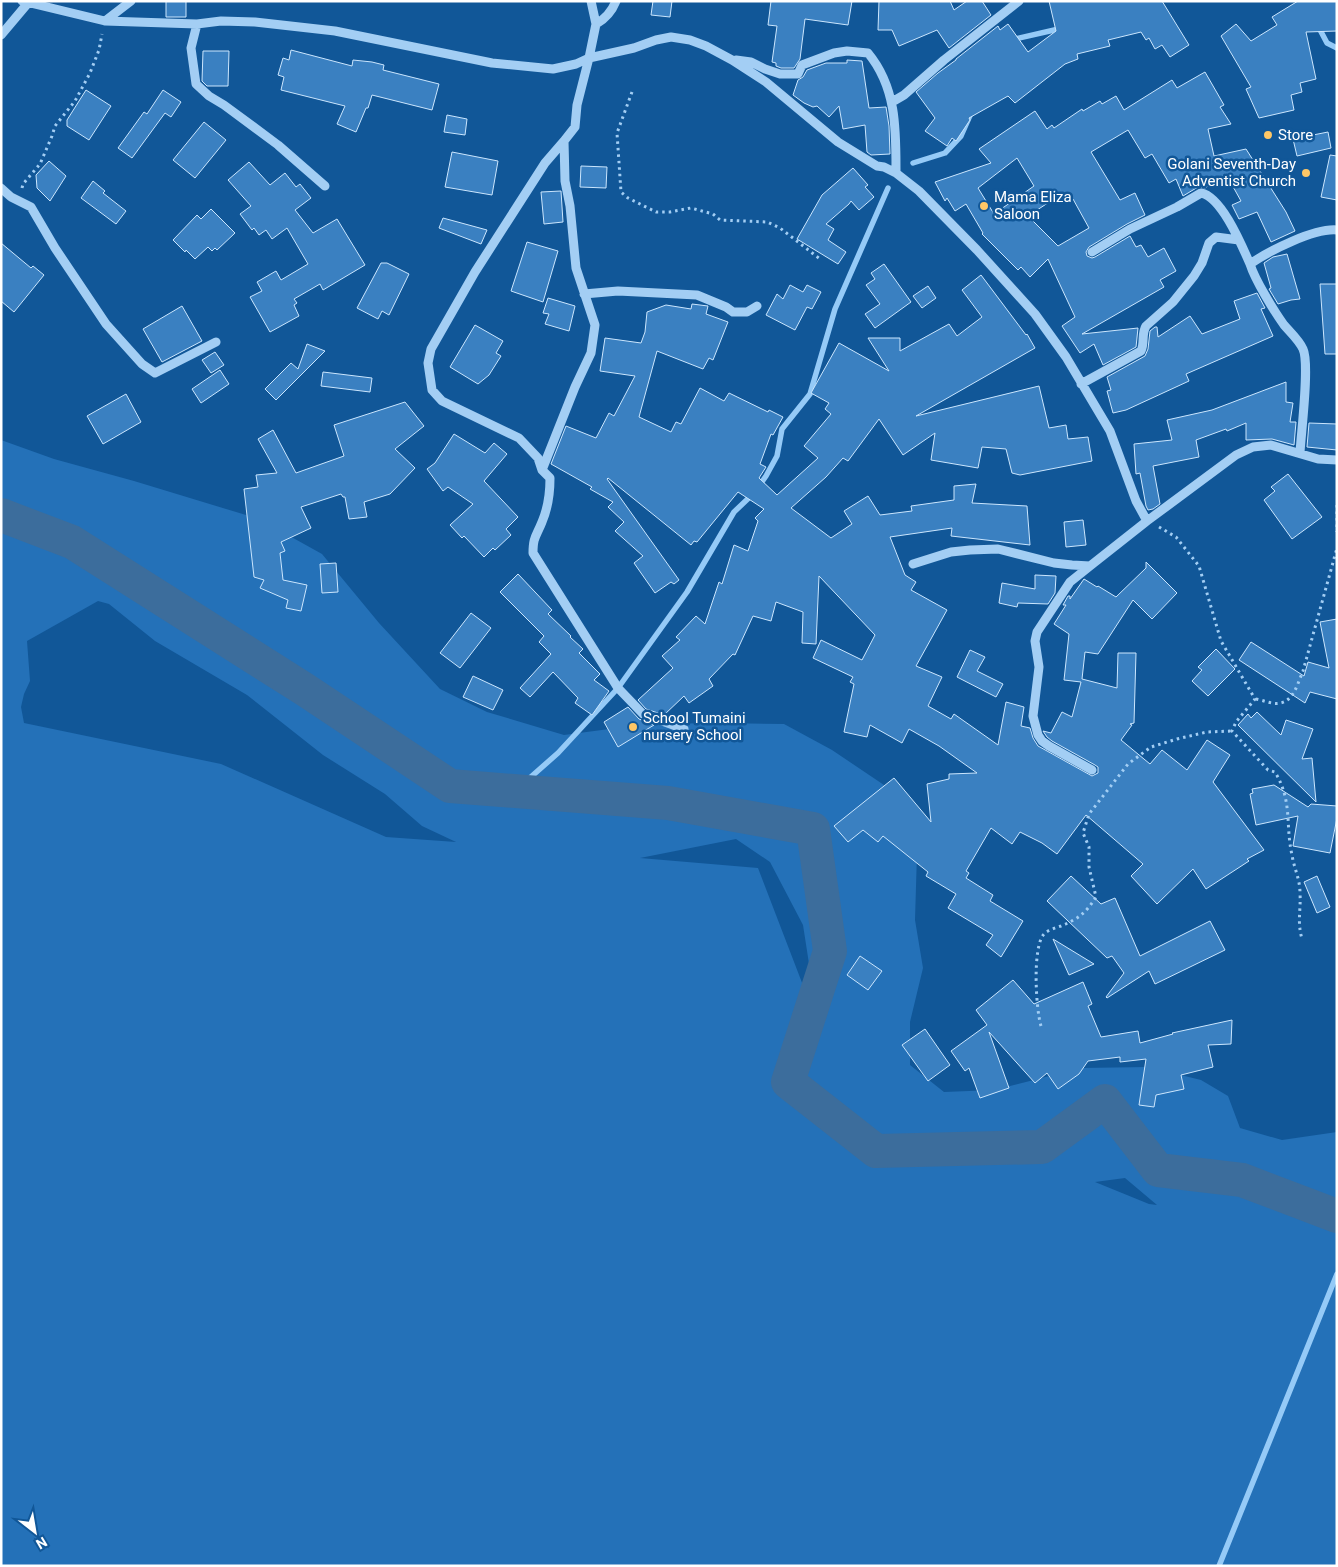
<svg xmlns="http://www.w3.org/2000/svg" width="1338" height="1567" viewBox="0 0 1338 1567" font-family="Roboto,sans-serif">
  <rect width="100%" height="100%" fill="#115798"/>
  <path fill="#2471b8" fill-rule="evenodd" d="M 1,440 L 54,459 L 134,481 L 259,519 L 322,554 L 379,623 L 440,689 L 487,712 L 564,735 L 647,724 L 719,723 L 784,724 L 832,750 L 884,785 L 917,853 L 915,920 L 923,968 L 910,1022 L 910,1065 L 944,1092 L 994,1090 L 1081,1068 L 1148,1067 L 1201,1080 L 1228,1096 L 1240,1128 L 1282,1140 L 1337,1132 L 1337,1566 L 1,1566 ZM 98,601 L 109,604 L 155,641 L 247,695 L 323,755 L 385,794 L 422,826 L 456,842 L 386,837 L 221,764 L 24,723 L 21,707 L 24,694 L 30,681 L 27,641 ZM 736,839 L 770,862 L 803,925 L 816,1009 L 814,1014 L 758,868 L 640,858 ZM 1125,1178 L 1157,1205 L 1149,1204 L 1095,1182 Z"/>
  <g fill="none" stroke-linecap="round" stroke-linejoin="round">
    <path stroke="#95caf7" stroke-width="5.5" d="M 1318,26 L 1327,43 L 1337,48
      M 1017,44 L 1015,39 L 1063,28
      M 913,163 L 945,153 L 961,136 L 972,111
      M 759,486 L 766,476 L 777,456 L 782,429 L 810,394 L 835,309 L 888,188
      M 515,791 L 558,753 L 618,688 L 687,592 L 734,512 L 754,493
      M 1219,1566 L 1337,1274"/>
    <path stroke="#3c6d9c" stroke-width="34" d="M 1,515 L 72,542 L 304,689 L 450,786 L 668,803 L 813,829 L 830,951 L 788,1082 L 876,1151 L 1042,1147 L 1105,1101 L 1158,1170 L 1242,1180 L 1337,1216"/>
  </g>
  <path fill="#3a80c1" stroke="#cbe6fe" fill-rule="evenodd" d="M 166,1 L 186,1 L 186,17 L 166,17 Z
    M 653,1 L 672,1 L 670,17 L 651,15 Z
    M 771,1 L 852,1 L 848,25 L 805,19 L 800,59 L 794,68 L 781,68 L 776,66 L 776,63 L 772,62 L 777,26 L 768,25 Z
    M 879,1 L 950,1 L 954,10 L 967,1 L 982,1 L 991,15 L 949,48 L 937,30 L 899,46 L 892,30 L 878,30 Z
    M 1049,1 L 1162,1 L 1189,45 L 1170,57 L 1162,45 L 1155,49 L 1149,38 L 1146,40 L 1141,32 L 1108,40 L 1110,46 L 1077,54 L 1078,59 L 1065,64 L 1015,103 L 1008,96 L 969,118 L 970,120 L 956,141 L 952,138 L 947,146 L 925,131 L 935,118 L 916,92 L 938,73 L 956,60 L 956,59 L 998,26 L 1000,30 L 1008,24 L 1028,52 L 1056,31 Z
    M 1298,1 L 1337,1 L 1337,31 L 1306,32 L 1316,79 L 1300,83 L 1302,92 L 1291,95 L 1294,110 L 1259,118 L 1246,89 L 1251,87 L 1221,36 L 1236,24 L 1251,41 L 1277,25 L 1272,17 Z
    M 291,50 L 352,66 L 353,60 L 372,62 L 384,65 L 383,70 L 439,84 L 432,110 L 372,95 L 368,108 L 366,108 L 356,132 L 337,124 L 345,106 L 281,90 L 284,77 L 278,75 L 283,58 L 289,60 Z
    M 203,51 L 229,51 L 228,86 L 207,86 L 202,81 Z
    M 847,60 L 862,61 L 869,108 L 886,107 L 889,126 L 890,154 L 871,155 L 867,152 L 865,125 L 843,129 L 839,106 L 829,117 L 817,106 L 813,107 L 804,103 L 793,95 L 798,80 L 803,77 L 807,70 L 826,63 L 847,63 Z
    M 1205,72 L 1224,105 L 1220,107 L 1231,124 L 1208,129 L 1214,156 L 1246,149 L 1286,212 L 1295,231 L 1271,242 L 1257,212 L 1239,219 L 1232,205 L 1241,201 L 1226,174 L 1205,188 L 1198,187 L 1183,196 L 1176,179 L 1169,183 L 1152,154 L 1145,158 L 1128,130 L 1091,152 L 1120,200 L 1135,193 L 1145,215 L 1127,224 L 1089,247 L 1086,252 L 1087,256 L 1092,258 L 1095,257 L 1130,236 L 1136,247 L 1141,245 L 1148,257 L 1164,248 L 1176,271 L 1160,280 L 1164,287 L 1082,334 L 1138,328 L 1136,347 L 1103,365 L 1094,344 L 1080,353 L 1062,326 L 1075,317 L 1048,259 L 1030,277 L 1021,267 L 1018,270 L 982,234 L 983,233 L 966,204 L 955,211 L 947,198 L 945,201 L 935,182 L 991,163 L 979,149 L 1035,111 L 1047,129 L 1052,125 L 1054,128 L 1082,109 L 1083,111 L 1100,101 L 1102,104 L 1116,96 L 1124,110 L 1172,80 L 1177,88 ZM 1017,158 L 1034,186 L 994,214 L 978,188 ZM 1063,193 L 1068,201 L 1073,199 L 1089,228 L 1058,246 L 1028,216 Z
    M 86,90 L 111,106 L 89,140 L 67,126 L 67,120 Z
    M 163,90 L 181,102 L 171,117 L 165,113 L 132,158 L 118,148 L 144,112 L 147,114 Z
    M 447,115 L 467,119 L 465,135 L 444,132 Z
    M 204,122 L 226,140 L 195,178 L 173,160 Z
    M 1328,132 L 1331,148 L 1297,156 L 1293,139 Z
    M 452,152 L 498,161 L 492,195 L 445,187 Z
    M 1330,155 L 1337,156 L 1337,200 L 1321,197 Z
    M 49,161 L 66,176 L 50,201 L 37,188 L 36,175 Z
    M 249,162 L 270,185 L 285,173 L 296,187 L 300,184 L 311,198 L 295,210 L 313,233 L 337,219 L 365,265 L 323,290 L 320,284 L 294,299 L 297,303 L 294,305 L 299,316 L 270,332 L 250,297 L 262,291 L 257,282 L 276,271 L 281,280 L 308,264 L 287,228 L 272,239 L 266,230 L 259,235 L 254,228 L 252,230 L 240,214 L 251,206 L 228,180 Z
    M 581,166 L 607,167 L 606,188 L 580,187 Z
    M 853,168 L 868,185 L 865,187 L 874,197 L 859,210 L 851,201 L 849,204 L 826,224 L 834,229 L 828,240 L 846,252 L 838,264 L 797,239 L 822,195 Z
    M 93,181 L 105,191 L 103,193 L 126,211 L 116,224 L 81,198 Z
    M 561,191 L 563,222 L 544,224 L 541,192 Z
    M 211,209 L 235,233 L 217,250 L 215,248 L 212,251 L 208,247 L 195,259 L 186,250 L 185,252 L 173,240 L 197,215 L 201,219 Z
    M 443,218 L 487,230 L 481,244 L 439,228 Z
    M 527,242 L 558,251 L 543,302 L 511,291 Z
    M 1,243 L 31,268 L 33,266 L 44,275 L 14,312 L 1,301 Z
    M 1287,254 L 1300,299 L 1291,300 L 1278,304 L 1269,289 L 1271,288 L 1264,263 L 1273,257 Z
    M 381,263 L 387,263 L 409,274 L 389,315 L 382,311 L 378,319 L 357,308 Z
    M 884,264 L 911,302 L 875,328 L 865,314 L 880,304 L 866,285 L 875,279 L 871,273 Z
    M 981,275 L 1026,335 L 1027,334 L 1035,348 L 916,416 L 1039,386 L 1049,428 L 1066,425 L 1068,439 L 1088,437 L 1092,461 L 1020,475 L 1012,473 L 1006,449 L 982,447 L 978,468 L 931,460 L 935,433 L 903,455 L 879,419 L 848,461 L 843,458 L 826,477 L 791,508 L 831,538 L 852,524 L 844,511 L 868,496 L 880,515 L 912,511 L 911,506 L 954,500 L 954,486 L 976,484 L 972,503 L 1027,506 L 1030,545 L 951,536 L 952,528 L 890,537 L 905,575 L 916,582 L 911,590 L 947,610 L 916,666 L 942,677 L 928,706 L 951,719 L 954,714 L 998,745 L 1006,702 L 1024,707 L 1021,726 L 1030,728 L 1033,738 L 1038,746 L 1092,776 L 1098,773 L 1098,767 L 1095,765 L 1052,741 L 1047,737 L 1043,731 L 1051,733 L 1062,712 L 1072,717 L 1081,682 L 1064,680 L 1069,634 L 1054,624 L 1066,605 L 1063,605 L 1068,596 L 1070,596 L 1070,599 L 1084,579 L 1097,587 L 1098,586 L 1116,597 L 1146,568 L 1146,562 L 1177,593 L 1152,619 L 1133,600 L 1098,654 L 1085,652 L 1082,679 L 1117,688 L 1118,653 L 1136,653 L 1134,723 L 1130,724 L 1132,725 L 1121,740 L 1150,764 L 1162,750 L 1187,770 L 1207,740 L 1230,755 L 1213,782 L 1264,850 L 1247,859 L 1249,861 L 1206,889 L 1193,869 L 1157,904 L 1131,876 L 1143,864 L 1086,815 L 1057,854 L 1042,843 L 1020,832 L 1012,844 L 991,828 L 966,871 L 969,873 L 966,878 L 993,895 L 990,901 L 1023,921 L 1001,957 L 986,945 L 993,935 L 948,908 L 956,894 L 926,876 L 928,872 L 883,836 L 878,842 L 863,830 L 848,842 L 834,826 L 894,778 L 931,822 L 927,784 L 949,779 L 949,774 L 977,773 L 939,746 L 909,729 L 902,743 L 870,725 L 867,737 L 844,732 L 854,684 L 850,682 L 853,677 L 813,658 L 821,640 L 862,660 L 875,635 L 819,576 L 816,644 L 802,643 L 803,612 L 776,602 L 771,621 L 753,616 L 735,655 L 733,654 L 709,679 L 713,686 L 689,703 L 684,696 L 664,715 L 646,709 L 638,700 L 673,668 L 662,656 L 680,640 L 676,637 L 696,616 L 705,624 L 719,582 L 722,584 L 734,545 L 748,551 L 758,521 L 755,518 L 764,509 L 738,492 L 697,542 L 694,541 L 691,545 L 608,478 L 607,479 L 679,580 L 674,584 L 671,582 L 655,593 L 634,563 L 643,556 L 615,531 L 624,522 L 608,507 L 613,502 L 590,489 L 592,487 L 551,464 L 566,426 L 596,438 L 609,413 L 614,416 L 635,376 L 600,371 L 605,338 L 641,343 L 645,332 L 647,312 L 666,305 L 691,309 L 692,304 L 708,306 L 706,314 L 728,322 L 713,360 L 709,358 L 703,369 L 657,351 L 639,417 L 671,432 L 676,422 L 681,424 L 700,388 L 724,401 L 729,393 L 768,412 L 769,410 L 783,417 L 773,435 L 771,434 L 760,464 L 766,467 L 759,478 L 777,495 L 818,458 L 804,446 L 831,414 L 825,409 L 829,403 L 811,393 L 839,343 L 889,371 L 868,338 L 900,338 L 900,351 L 949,324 L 957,336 L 982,317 L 962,290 Z
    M 1320,284 L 1337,284 L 1337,354 L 1325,354 Z
    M 790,285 L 803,292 L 807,285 L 821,292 L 812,309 L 807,307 L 795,330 L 766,315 L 777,294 L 783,299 Z
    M 928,286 L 936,298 L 922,308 L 913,296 Z
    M 1257,293 L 1265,308 L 1261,309 L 1273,336 L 1186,374 L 1189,381 L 1126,410 L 1113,413 L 1107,391 L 1111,390 L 1107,377 L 1145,356 L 1148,349 L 1150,331 L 1155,327 L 1157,327 L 1158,337 L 1190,316 L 1202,334 L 1240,319 L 1234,301 Z
    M 548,298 L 575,306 L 569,331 L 545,324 L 549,314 L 543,313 Z
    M 182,306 L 202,341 L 162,362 L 143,329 Z
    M 475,325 L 503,341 L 496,353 L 501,356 L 489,375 L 478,384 L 450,367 Z
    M 307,344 L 325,351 L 276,400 L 265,389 L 291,363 L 298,369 Z
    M 215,352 L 224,365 L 211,373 L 202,360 Z
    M 220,370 L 229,384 L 201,403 L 192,389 Z
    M 323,372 L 372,378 L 370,392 L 321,386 Z
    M 1286,382 L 1286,402 L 1293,403 L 1290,422 L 1296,422 L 1294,445 L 1272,439 L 1246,440 L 1246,423 L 1227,431 L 1226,429 L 1196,440 L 1199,457 L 1153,466 L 1160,504 L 1153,509 L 1148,510 L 1146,506 L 1140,473 L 1136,474 L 1134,444 L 1172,440 L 1167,420 L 1212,410 Z
    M 126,394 L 141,422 L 103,444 L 87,416 Z
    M 405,402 L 424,426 L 395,449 L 415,468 L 390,494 L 364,502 L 367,517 L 349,519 L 345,497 L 343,497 L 341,494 L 301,507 L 311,528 L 281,542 L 285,551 L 280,553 L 283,580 L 307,585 L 301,611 L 286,608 L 288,600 L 260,588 L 264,580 L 254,577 L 244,489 L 258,487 L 256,475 L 277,473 L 258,439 L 273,430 L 296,473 L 344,456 L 334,425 Z
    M 1309,423 L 1337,424 L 1337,450 L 1307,447 Z
    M 454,434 L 485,453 L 494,443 L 507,454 L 484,481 L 518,517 L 506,529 L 511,535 L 495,550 L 493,548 L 484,557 L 464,536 L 462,538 L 450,525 L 473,504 L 448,487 L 443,491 L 427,469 L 435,463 Z
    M 1288,474 L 1322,517 L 1292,539 L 1264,500 L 1275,491 L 1271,487 Z
    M 1083,520 L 1086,545 L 1066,547 L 1064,522 Z
    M 336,563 L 338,592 L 322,593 L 320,564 Z
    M 518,574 L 552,610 L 548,614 L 571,636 L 570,637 L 583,649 L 579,653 L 600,674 L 594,680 L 609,691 L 592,715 L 575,703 L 578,698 L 553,672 L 530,697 L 520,688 L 551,654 L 539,642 L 544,636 L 500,592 Z
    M 1035,575 L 1056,576 L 1055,593 L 1048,604 L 1018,603 L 1017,607 L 999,603 L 1002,583 L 1035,589 Z
    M 471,613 L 491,628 L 460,668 L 440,653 Z
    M 1337,619 L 1337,699 L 1310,692 L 1305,703 L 1239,660 L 1251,642 L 1304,676 L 1308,662 L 1329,668 L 1320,622 Z
    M 1216,649 L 1235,669 L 1208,696 L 1192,681 L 1202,670 L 1198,667 Z
    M 970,650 L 985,657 L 977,671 L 1003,684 L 996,697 L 957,677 Z
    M 473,676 L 503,690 L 493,710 L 463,697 Z
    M 628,707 L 639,719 L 654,725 L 618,747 L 604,722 Z
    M 1257,712 L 1281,735 L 1286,720 L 1313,729 L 1302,759 L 1312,758 L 1316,802 L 1238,725 L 1248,714 L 1251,718 Z
    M 1274,785 L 1308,807 L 1311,804 L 1337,806 L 1337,818 L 1330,853 L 1293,846 L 1298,816 L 1256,825 L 1250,794 L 1253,793 L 1252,789 Z
    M 1071,876 L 1101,904 L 1115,898 L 1140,956 L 1210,921 L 1225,950 L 1155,984 L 1149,971 L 1107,998 L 1106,997 L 1124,973 L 1112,956 L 1107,958 L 1047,901 Z
    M 1317,876 L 1330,907 L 1317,913 L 1304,882 Z
    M 1053,939 L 1094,964 L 1069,975 Z
    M 860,956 L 882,971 L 868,990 L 847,975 Z
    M 1013,980 L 1034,1004 L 1083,982 L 1092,1004 L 1088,1006 L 1101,1037 L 1138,1031 L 1140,1043 L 1173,1034 L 1172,1033 L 1232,1020 L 1231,1044 L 1208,1045 L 1213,1067 L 1181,1075 L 1184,1089 L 1156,1095 L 1154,1107 L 1139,1105 L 1146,1059 L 1120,1062 L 1120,1057 L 1088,1061 L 1079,1074 L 1058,1089 L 1047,1073 L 1035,1083 L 989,1032 L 1009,1088 L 980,1098 L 969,1068 L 965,1071 L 951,1051 L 987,1025 L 976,1010 Z
    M 925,1029 L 950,1065 L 928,1081 L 902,1045 Z"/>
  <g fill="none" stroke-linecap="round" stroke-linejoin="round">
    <path stroke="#a3cef4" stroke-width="3" stroke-dasharray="2.5 4" stroke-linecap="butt" d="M 632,92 L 617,133 L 621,192 L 628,198 L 656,212 L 670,212 L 691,208 L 713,214 L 720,220 L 767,222 L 780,228 L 820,259
      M 22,188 L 23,184 L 40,164 L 52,136 L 55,126 L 75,101 L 90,73 L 99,50 L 102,34
      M 1337,505 L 1337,532
      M 1159,527 L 1176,537 L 1199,566 L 1221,641 L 1255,699 L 1236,722 L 1232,731 L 1268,770 L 1275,772 C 1293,802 1285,824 1292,855 C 1294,868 1300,879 1300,893 C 1301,911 1297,921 1302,939
      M 1256,699 C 1263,700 1273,705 1280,703 C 1294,701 1298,682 1303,671 L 1337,548
      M 1041,1026 C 1036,1010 1032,947 1044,934 C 1048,930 1055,928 1061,926 C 1078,919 1086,913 1096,897 L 1089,867 L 1089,847 L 1083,833 L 1089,814 L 1128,764 L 1151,747 L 1177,739 L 1207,732 L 1232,731"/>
    <path stroke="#a3cef4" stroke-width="9" d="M 22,1 L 105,21 L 197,24 L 221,21 L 255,22 L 335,31 L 492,63 L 553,69 L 576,64 L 589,58 L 596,24 L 591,1
      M 105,21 L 131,1
      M 197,24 L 191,48 L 196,84 L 209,96 L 224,105 L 278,145 L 325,186
      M 596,24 C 605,19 612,11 616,1
      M 1,35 L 28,3
      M 736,60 L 751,62 L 765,69 L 780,74 L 798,74 L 802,65 L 834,53 L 847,51 L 868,53 C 897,88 896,131 896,173
      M 892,102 L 904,95 L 944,60 L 1019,1
      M 564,141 L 545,163 L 475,272 L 431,349 L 428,363 L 432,390 L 442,401 L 519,438 L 538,458 L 542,470 L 550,478 C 550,494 548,508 542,522 C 536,537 533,537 533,553 L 618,688 L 643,714 L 684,729
      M 1,188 L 11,197 L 31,207 L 55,248 L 106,324 L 142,364 L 155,373 L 216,342
      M 1092,252 L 1130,229 L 1177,207 L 1201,193 C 1222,197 1242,246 1250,264 C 1269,251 1314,228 1337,230
      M 1250,264 C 1255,280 1274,311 1284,325 C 1291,333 1299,340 1303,349 C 1310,364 1301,433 1300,453
      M 584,294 L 618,291 L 697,295 L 726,307 L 733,312 L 747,312 L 757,306
      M 1081,384 L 1141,351 C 1145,343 1141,334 1146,326 L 1173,302 L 1194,276 L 1202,263 L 1209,243 L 1216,237 L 1239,240
      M 542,470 L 575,387 L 591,353 L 595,325 L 576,268 L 570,206 L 565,181 L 564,141 L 575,127 L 577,105 L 589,58 L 634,48 L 656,40 L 671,37 L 690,40 L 706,46 L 732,60 L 766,82 L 838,142 L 877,166 L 884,167 L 896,173 L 919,191 L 977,250 L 1035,314 L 1066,357 L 1110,431 L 1136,501 L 1147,521
      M 913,564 L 951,552 L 970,550 L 998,549 L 1054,563 L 1072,565 L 1090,566 L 1147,521 L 1236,455 L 1253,447 L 1271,445 L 1318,459 L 1337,460
      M 1090,566 L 1070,582 L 1037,632 L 1035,641 L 1039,667 L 1033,716 L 1038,735 L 1042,741 L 1049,746 L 1092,770"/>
  </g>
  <g fill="#ffc766" stroke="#115798" stroke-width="2">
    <circle cx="1268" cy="135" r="5"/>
    <circle cx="1306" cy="173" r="5"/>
    <circle cx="984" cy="206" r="5"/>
    <circle cx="633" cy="727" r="5"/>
  </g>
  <g text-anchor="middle" stroke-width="5" stroke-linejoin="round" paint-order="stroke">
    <g font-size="15" fill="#fff" stroke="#115798" text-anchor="start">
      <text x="1278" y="140">Store</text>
      <text x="1296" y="169" text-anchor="end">Golani Seventh-Day<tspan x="1296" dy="17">Adventist Church</tspan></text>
      <text x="994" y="202">Mama Eliza<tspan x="994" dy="17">Saloon</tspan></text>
      <text x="643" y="723">School Tumaini<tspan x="643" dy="17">nursery School</tspan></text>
    </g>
  </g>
  <rect width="1338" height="1567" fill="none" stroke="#ffffff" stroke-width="5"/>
  <g transform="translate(35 1532) rotate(149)" stroke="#115798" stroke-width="4" paint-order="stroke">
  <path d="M0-4L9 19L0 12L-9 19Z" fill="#ffffff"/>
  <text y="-8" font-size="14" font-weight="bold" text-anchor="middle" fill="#ffffff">N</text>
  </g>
</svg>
